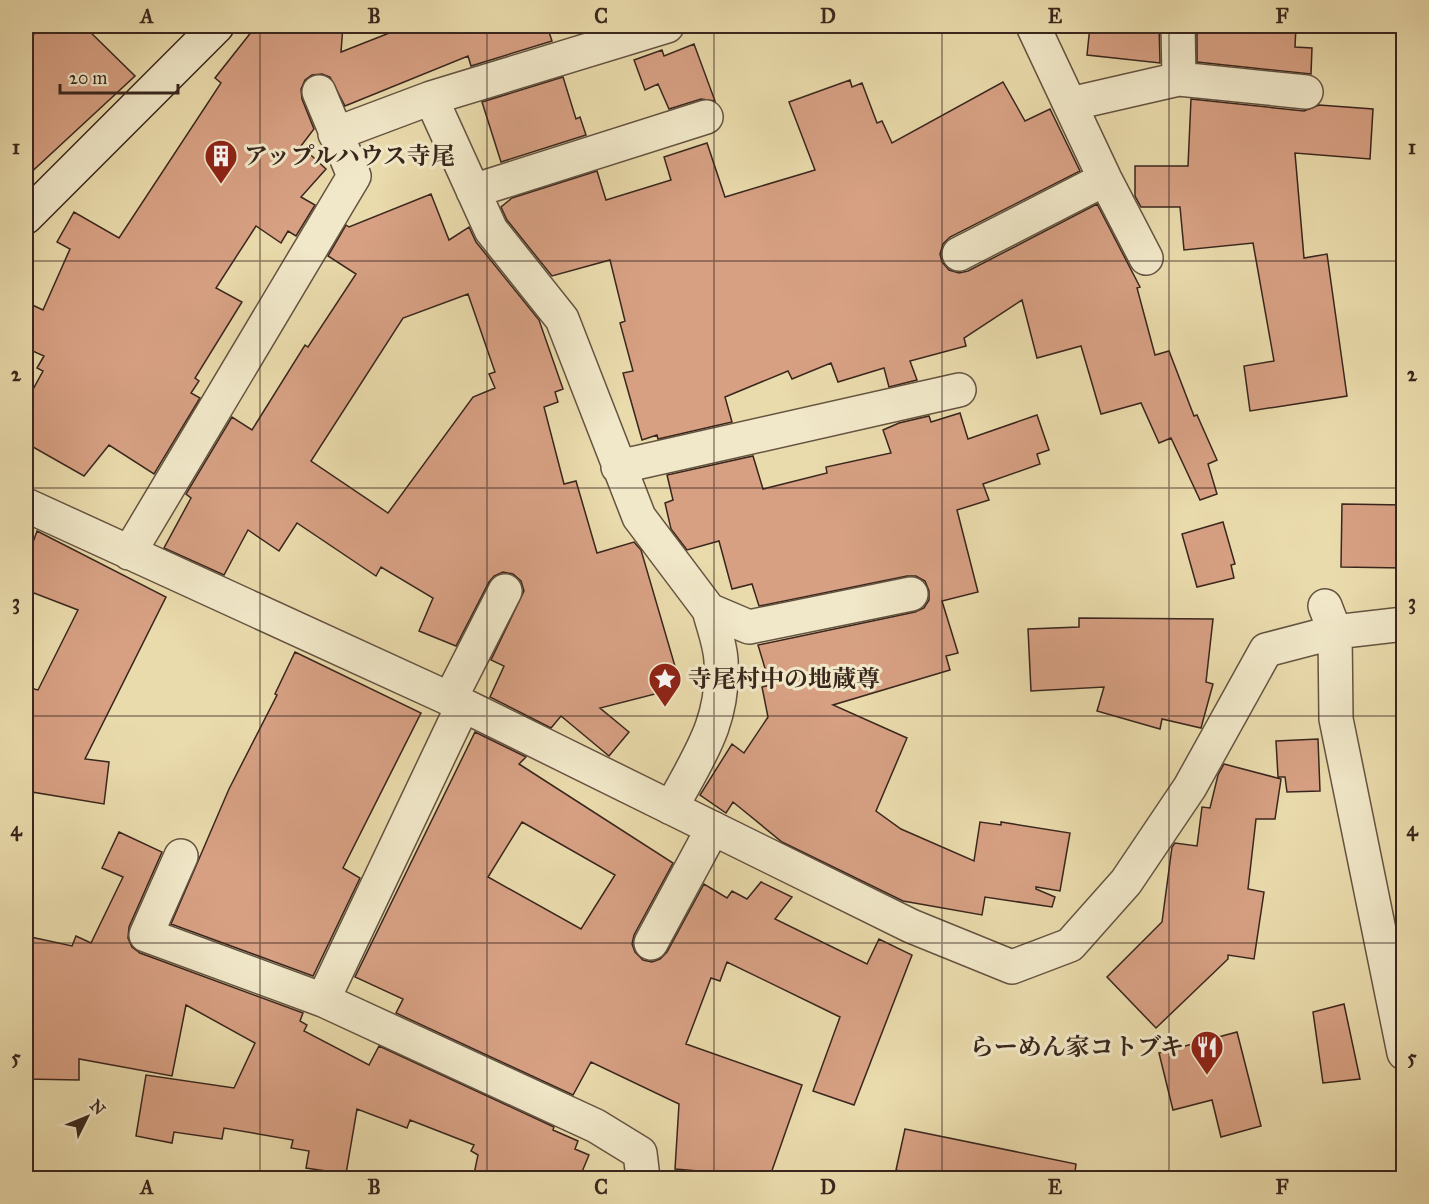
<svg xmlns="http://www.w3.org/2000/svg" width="1429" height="1204" viewBox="0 0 1429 1204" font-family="'IM FELL Great Primer','Noto Serif JP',serif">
  <rect width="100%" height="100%" fill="#eadbac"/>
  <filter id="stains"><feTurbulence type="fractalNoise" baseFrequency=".00333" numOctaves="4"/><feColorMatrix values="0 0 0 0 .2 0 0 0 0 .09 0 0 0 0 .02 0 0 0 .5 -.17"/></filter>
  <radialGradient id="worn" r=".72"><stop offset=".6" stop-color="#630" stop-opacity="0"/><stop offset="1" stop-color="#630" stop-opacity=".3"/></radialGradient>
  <path fill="#d7a083" stroke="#39261d" stroke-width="1.5" fill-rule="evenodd" d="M 42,26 L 84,26 L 135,76 L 26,177 L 26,42 Z
    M 256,26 L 343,26 L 341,52 L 407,26 L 547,26 L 552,41 L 471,66 L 468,56 L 345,106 L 330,77 L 322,74 L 312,75 L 305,80 L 301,89 L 302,99 L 314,129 L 301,146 L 326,169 L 301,197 L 315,205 L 296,236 L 288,231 L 281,243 L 256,226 L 216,288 L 242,302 L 195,378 L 199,381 L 191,393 L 200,398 L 154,474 L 109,445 L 84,476 L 26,443 L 26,402 L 43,371 L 37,368 L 44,356 L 26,348 L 26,302 L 43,310 L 70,249 L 57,242 L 74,212 L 119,238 L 221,83 L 215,78 Z
    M 1090,26 L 1159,26 L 1160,63 L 1087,55 Z
    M 1197,26 L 1296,26 L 1295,47 L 1312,48 L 1311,74 L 1197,62 Z
    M 694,44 L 715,101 L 701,99 L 669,109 L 658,84 L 645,90 L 634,60 L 662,50 L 664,56 Z
    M 563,77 L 576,119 L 580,117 L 586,135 L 501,162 L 482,102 Z
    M 850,80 L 852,87 L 862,83 L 877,123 L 882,121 L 892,143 L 1003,82 L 1025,121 L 1050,109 L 1080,171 L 950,237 L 943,244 L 940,254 L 942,262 L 949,270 L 959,273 L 968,271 L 1097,204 L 1140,287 L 1137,288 L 1155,355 L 1169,351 L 1194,416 L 1197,415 L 1217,460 L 1208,464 L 1217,494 L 1200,500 L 1171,438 L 1159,443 L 1141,403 L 1101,414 L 1081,346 L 1037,358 L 1022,300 L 964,338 L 966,346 L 910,361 L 917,380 L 889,387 L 884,368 L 838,382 L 831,363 L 792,379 L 788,371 L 725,397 L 732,422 L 658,439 L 657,435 L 642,440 L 623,373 L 633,371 L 620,323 L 625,321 L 610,260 L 552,276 L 507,220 L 501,207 L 512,198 L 597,171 L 606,200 L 671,180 L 664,157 L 707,143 L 725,197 L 815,170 L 789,102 Z
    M 1191,99 L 1304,111 L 1319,105 L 1373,109 L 1370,159 L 1295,153 L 1304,258 L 1327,254 L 1347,396 L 1250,411 L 1244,366 L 1274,361 L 1253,243 L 1184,250 L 1180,207 L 1141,207 L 1135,196 L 1135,166 L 1188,166 Z
    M 431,194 L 449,240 L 469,227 L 476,242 L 539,320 L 563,389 L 555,392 L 558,402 L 544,407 L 564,484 L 576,481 L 597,553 L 634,542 L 641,550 L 679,680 L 653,687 L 655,694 L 600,708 L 629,732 L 609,756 L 561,716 L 551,728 L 490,697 L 504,666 L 491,660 L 524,591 L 521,581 L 513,574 L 503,572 L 494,576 L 489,582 L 456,646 L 419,631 L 433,598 L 381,567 L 376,576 L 297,523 L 279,551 L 248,530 L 224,575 L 164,548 L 191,498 L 186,494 L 232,417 L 252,430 L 305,345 L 308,347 L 356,274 L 328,256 L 346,225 L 349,227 ZM 468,294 L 495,372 L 489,374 L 495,388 L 473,397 L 388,513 L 311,461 L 403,318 Z
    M 960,413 L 968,439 L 1037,415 L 1049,450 L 1037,454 L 1040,464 L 983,484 L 989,500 L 957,510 L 978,592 L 942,601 L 958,653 L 946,656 L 950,670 L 833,705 L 907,738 L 876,811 L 901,829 L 974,861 L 980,822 L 1001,825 L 1001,822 L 1070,833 L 1060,891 L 1036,887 L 1036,889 L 1055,897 L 1052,907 L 985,897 L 982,915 L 903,901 L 782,842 L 733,802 L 726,813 L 700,795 L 732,744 L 744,753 L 768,717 L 762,687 L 770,685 L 758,645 L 915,612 L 924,608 L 929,600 L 929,591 L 925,581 L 916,576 L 907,576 L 759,606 L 752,584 L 732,589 L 719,541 L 687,550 L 671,529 L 665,503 L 673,500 L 667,475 L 753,456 L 763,489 L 827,473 L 826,467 L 891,453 L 883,430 L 899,423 L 929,416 L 931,422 Z
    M 1342,504 L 1404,505 L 1404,568 L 1341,567 Z
    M 1223,522 L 1235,564 L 1231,565 L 1234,578 L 1197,587 L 1182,534 Z
    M 37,531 L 166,597 L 85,759 L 109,762 L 104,804 L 26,791 L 26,687 L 38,690 L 78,610 L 26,590 L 26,562 Z
    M 1079,618 L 1213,619 L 1206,682 L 1213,684 L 1201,728 L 1162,719 L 1160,729 L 1097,711 L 1104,687 L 1031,691 L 1028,629 L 1079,627 Z
    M 295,652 L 421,713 L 343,868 L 360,878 L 313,976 L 171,924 L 229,789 L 277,695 L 275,694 Z
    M 475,732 L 526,757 L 519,764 L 673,863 L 634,935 L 632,944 L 635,952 L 643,960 L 652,962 L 660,959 L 667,952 L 704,884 L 727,898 L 732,891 L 747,899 L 761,882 L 792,897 L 775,919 L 867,964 L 879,939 L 912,955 L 854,1105 L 813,1091 L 840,1017 L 727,962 L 720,981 L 711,978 L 686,1044 L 802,1085 L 769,1179 L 720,1179 L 721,1173 L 675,1169 L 679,1104 L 591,1062 L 573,1095 L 396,1013 L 403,999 L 355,977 ZM 522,822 L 615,875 L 581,929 L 488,877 Z
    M 1318,739 L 1320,791 L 1287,792 L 1285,777 L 1278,777 L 1276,741 Z
    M 1224,764 L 1281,779 L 1275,819 L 1256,819 L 1248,889 L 1264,892 L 1254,959 L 1228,955 L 1228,959 L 1156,1028 L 1107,977 L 1162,922 L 1172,847 L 1175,843 L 1197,846 L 1202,807 L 1210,808 L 1218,775 Z
    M 119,832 L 162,852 L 129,927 L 128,938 L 132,947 L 140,953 L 303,1013 L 300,1021 L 307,1025 L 304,1031 L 369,1065 L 379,1046 L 554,1127 L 553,1130 L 578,1141 L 575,1149 L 589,1155 L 579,1179 L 473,1179 L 478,1155 L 471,1151 L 474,1145 L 410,1120 L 407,1128 L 357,1109 L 346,1174 L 306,1168 L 309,1151 L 291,1148 L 293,1140 L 224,1128 L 222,1139 L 174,1132 L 172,1143 L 136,1136 L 146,1075 L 234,1088 L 255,1043 L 186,1005 L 172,1076 L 79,1059 L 79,1080 L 26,1079 L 26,936 L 72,946 L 76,936 L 91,943 L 123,877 L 102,868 Z
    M 1344,1004 L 1360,1079 L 1323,1083 L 1313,1012 Z
    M 1237,1032 L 1261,1126 L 1221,1137 L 1212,1100 L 1173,1110 L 1159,1053 Z
    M 905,1129 L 1076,1164 L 1074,1179 L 911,1179 L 912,1174 L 896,1170 Z"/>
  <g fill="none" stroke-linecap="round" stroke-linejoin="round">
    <g stroke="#655341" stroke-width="36">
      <path id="minor" d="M 1033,26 L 1105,179 L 1146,258
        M 1178,26 L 1179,79
        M 431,98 L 667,26
        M 1070,104 L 1179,79 L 1306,92
        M 335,134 L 431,98 L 491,230 L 562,319 L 639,517 L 709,610 L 749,627 L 911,594
        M 473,191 L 706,117
        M 959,254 L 1105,179
        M 618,467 L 959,390
        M 26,505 L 463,705 L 911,926 L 1012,967 L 1070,945 L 1126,882 L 1190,787 L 1266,650 L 1335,632 L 1404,624
        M 129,553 L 354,176 L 319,92
        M 1325,606 L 1335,632 L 1336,719 L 1404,1053
        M 450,699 L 505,591
        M 671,808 C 699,756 725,721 721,660 C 720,643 713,626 709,610
        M 181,856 L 146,935 L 323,1000 L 596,1126 L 640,1153 L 643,1178
        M 651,943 L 713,828
        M 323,1000 L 463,705"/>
    </g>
    <g stroke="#39261d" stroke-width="36">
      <path id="secondary" d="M 26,217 L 217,26"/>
    </g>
    <use href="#minor" stroke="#f1e8c9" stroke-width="33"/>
    <use href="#secondary" stroke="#f1e8c9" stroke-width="33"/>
  </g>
  <path fill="none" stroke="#39261d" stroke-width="1.5" stroke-opacity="0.55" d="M 260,26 L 260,1178M 487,26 L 487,1178M 714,26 L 714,1178M 942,26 L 942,1178M 1169,26 L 1169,1178M 26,261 L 1404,261M 26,488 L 1404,488M 26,716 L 1404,716M 26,943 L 1404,943"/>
  <defs>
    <g id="building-pin" transform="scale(1.725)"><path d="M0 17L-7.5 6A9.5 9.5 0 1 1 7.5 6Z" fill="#8f2418" stroke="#f1e8c9"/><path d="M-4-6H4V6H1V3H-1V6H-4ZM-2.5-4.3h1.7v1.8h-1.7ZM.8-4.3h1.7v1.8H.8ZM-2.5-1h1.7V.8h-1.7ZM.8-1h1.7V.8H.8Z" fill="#fff"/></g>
    <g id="sight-pin" transform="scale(1.725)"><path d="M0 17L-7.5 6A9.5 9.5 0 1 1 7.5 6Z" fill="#8f2418" stroke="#f1e8c9"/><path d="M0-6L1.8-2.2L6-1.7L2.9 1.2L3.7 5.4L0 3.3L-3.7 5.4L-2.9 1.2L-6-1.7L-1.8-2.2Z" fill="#fff"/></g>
    <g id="restaurant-pin" transform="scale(1.725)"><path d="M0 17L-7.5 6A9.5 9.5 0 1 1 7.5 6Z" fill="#8f2418" stroke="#f1e8c9"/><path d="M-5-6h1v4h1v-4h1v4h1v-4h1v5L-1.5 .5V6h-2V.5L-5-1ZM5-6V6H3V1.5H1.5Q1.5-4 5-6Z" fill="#fff"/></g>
  </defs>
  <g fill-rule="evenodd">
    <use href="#building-pin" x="221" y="156"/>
    <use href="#sight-pin" x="665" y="679"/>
    <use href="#restaurant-pin" x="1207" y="1047"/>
  </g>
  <g text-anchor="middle" stroke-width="6" stroke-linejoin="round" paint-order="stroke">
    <g font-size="24" font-weight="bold" fill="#39261d" stroke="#f1e8c9" text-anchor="start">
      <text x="244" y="164">アップルハウス寺尾</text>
      <text x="688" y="687">寺尾村中の地蔵尊</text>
      <text x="1184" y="1055" text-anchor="end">らーめん家コトブキ</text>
    </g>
  </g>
  <rect width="1429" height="1204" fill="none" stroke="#eadbac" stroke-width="66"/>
  <g transform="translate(87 1117) rotate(47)" stroke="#f1e8c9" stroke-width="4.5" paint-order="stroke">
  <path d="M0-4.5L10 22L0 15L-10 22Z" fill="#39261d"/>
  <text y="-9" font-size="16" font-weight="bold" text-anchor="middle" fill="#39261d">N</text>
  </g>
  <path d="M60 84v9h118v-9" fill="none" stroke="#39261d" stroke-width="3"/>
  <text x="69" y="84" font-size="18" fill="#39261d" stroke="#f1e8c9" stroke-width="4.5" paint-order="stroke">20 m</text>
  <rect x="33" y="33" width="1363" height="1138" fill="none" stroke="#39261d" stroke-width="2"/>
  <g font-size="20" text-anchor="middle" font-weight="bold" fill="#39261d">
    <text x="147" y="23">A</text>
    <text x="374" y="23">B</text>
    <text x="601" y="23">C</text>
    <text x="828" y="23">D</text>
    <text x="1055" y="23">E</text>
    <text x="1282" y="23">F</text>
    <text x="16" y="154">1</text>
    <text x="1412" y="154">1</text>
    <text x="16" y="381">2</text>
    <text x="1412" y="381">2</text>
    <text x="16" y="609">3</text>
    <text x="1412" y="609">3</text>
    <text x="16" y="836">4</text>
    <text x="1412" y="836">4</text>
    <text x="16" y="1064">5</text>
    <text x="1412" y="1064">5</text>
    <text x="147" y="1194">A</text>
    <text x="374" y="1194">B</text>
    <text x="601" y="1194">C</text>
    <text x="828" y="1194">D</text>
    <text x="1055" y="1194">E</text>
    <text x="1282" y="1194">F</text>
  </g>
  <rect width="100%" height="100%" filter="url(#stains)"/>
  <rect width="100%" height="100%" fill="url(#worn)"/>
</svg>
